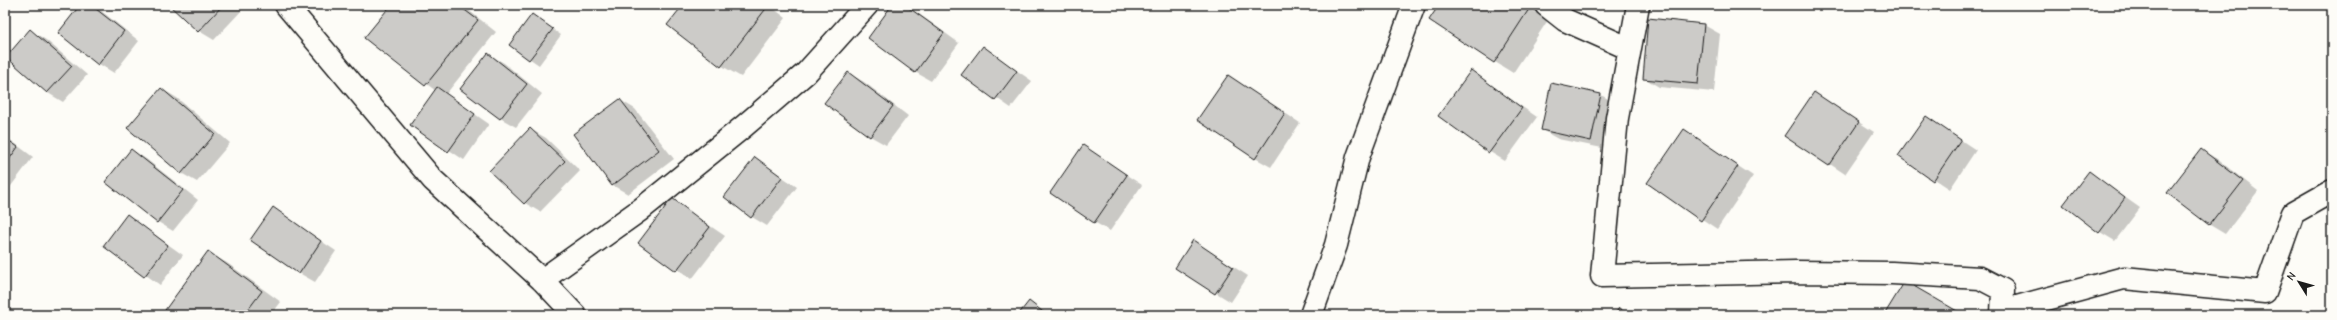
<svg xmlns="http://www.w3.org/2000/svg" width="2337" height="320" viewBox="0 0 2337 320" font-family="'Comic Neue',sans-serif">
  <rect width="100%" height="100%" fill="#fdfcf7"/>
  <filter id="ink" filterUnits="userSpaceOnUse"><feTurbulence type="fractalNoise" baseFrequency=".025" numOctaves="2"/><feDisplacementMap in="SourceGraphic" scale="8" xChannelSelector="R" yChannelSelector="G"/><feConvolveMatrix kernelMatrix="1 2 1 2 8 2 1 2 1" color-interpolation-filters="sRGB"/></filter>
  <g filter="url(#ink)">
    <path fill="#0003" d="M 81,5 L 91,5 L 100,10 L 139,41 L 114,73 L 99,64 L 60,33 Z
      M 170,5 L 240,5 L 244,8 L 214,40 L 199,31 Z
      M 392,5 L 462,5 L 496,32 L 446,94 L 489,124 L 464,160 L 412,125 L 436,91 L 366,38 Z
      M 684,5 L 769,5 L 786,18 L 741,77 L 722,66 L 668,25 Z
      M 893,5 L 905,5 L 912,9 L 959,43 L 931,81 L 915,72 Z
      M 1440,5 L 1524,5 L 1548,20 L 1513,73 L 1495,62 Z
      M 1705,5 L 1735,5 L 1735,9 Z
      M 532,15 L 561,35 L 539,65 L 510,45 Z
      M 1649,20 L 1704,25 L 1720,34 L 1714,92 L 1659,87 L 1644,78 Z
      M 31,31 L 46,40 L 87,75 L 63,102 L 48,93 L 7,57 Z
      M 983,47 L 1032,81 L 1011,108 L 962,74 Z
      M 488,54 L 504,63 L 542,94 L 516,127 L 500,118 Z
      M 1471,72 L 1537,117 L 1505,161 L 1490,152 Z
      M 848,73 L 864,82 L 908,116 L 886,145 L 870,136 Z
      M 1229,76 L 1300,123 L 1271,167 L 1255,158 Z
      M 1552,84 L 1601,95 L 1617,104 L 1607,149 L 1558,139 L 1542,130 Z
      M 162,89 L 177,98 L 230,143 L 197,182 L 181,173 Z
      M 620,100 L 635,109 L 674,159 L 628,194 L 612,185 Z
      M 1829,103 L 1874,132 L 1845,174 L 1786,135 Z
      M 1926,117 L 1976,150 L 1950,189 L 1899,156 Z
      M 530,129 L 546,138 L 580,171 L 540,212 L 525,203 L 491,171 Z
      M 1684,130 L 1753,176 L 1717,229 L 1648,183 Z
      M 5,136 L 33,157 L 8,190 L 5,189 Z
      M 1083,147 L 1142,185 L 1110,231 L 1094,222 Z
      M 131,150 L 146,159 L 198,200 L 173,231 L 158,222 L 106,182 Z
      M 2201,150 L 2217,159 L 2258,191 L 2225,234 L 2210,225 L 2169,193 Z
      M 755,158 L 797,187 L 767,226 L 752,217 Z
      M 2089,172 L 2140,208 L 2115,241 L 2100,232 Z
      M 672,200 L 725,236 L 692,279 L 640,243 Z
      M 273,209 L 336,251 L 315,282 L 299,273 Z
      M 127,215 L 183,255 L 160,285 L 104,245 Z
      M 1193,241 L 1248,276 L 1231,302 L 1176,268 Z
      M 209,253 L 227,263 L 281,302 L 271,315 L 174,315 Z
      M 1029,303 L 1049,315 L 1020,315 Z"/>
    <path fill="#cccbc8" stroke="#1c1c1c" d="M 80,5 L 91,5 L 124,31 L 98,65 L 58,33 Z
      M 169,5 L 223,5 L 198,32 Z
      M 391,5 L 458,5 L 478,20 L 425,86 L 364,38 Z
      M 683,5 L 766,5 L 768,6 L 721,67 L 667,25 Z
      M 892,5 L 905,5 L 944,33 L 915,73 L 868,38 Z
      M 1439,5 L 1524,5 L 1529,9 L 1494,63 L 1429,20 Z
      M 532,14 L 553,29 L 529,60 L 509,45 Z
      M 1648,18 L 1704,24 L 1698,84 L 1643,79 Z
      M 30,29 L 72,66 L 47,93 L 6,57 Z
      M 983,46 L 1017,71 L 995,100 L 961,75 Z
      M 488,53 L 527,84 L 500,119 L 460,89 Z
      M 1471,70 L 1522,108 L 1489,153 L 1438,116 Z
      M 848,72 L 893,106 L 870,137 L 824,103 Z
      M 1228,75 L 1285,113 L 1255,159 L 1197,120 Z
      M 1551,83 L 1601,94 L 1591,141 L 1541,130 Z
      M 437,87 L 475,114 L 448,152 L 410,125 Z
      M 161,88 L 215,134 L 181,174 L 127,128 Z
      M 1814,92 L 1859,122 L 1829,166 L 1784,136 Z
      M 620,99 L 659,150 L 612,186 L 573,134 Z
      M 1926,116 L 1961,140 L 1933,181 L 1898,156 Z
      M 530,128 L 565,161 L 524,204 L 489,171 Z
      M 1684,129 L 1738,166 L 1701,221 L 1647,183 Z
      M 5,138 L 18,147 L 5,165 Z
      M 1083,145 L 1127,175 L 1094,223 L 1050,193 Z
      M 131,149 L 183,190 L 157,223 L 105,182 Z
      M 2201,149 L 2243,181 L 2209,225 L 2167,193 Z
      M 755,157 L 782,177 L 751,218 L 724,197 Z
      M 2089,171 L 2125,198 L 2099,233 L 2063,205 Z
      M 672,198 L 710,227 L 676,271 L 638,243 Z
      M 273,207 L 321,241 L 299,274 L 250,240 Z
      M 127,214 L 168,245 L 144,277 L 103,246 Z
      M 1193,240 L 1233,267 L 1215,294 L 1175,268 Z
      M 208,251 L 262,291 L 244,315 L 172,315 L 165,310 Z
      M 1905,281 L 1964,315 L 1884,315 Z
      M 1029,301 L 1047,315 L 1018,315 Z
      M 1619,308 L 1629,315 L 1614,315 Z"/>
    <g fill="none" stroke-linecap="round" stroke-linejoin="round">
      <g stroke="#1c1c1c" stroke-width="25">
        <path id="minor" d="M 286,5 L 433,180 L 542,280 L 575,315
          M 1546,5 L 1565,20 L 1630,49
          M 1638,5 L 1617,118 L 1602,276 L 1796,272 L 1892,273 L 1980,278 L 2003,290 L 2002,315
          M 542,280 L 640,210 L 743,127 L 806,73 L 867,5
          M 2002,311 L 2124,278 L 2265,292 L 2293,213 L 2332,191
          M 1311,315 L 1336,245 L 1358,157 L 1414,5"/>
      </g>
      <use href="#minor" stroke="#fdfcf7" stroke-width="22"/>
    </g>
  </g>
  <rect width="2337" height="320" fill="none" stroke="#fdfcf7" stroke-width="20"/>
  <rect x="10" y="10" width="2317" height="300" fill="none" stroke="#1c1c1c" stroke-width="1.5" filter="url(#ink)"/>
  <g transform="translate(2299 282) rotate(307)" stroke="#fdfcf7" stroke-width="3" paint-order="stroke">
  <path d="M0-3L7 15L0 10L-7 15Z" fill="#1c1c1c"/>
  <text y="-6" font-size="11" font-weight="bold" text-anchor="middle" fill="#1c1c1c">N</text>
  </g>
</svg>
